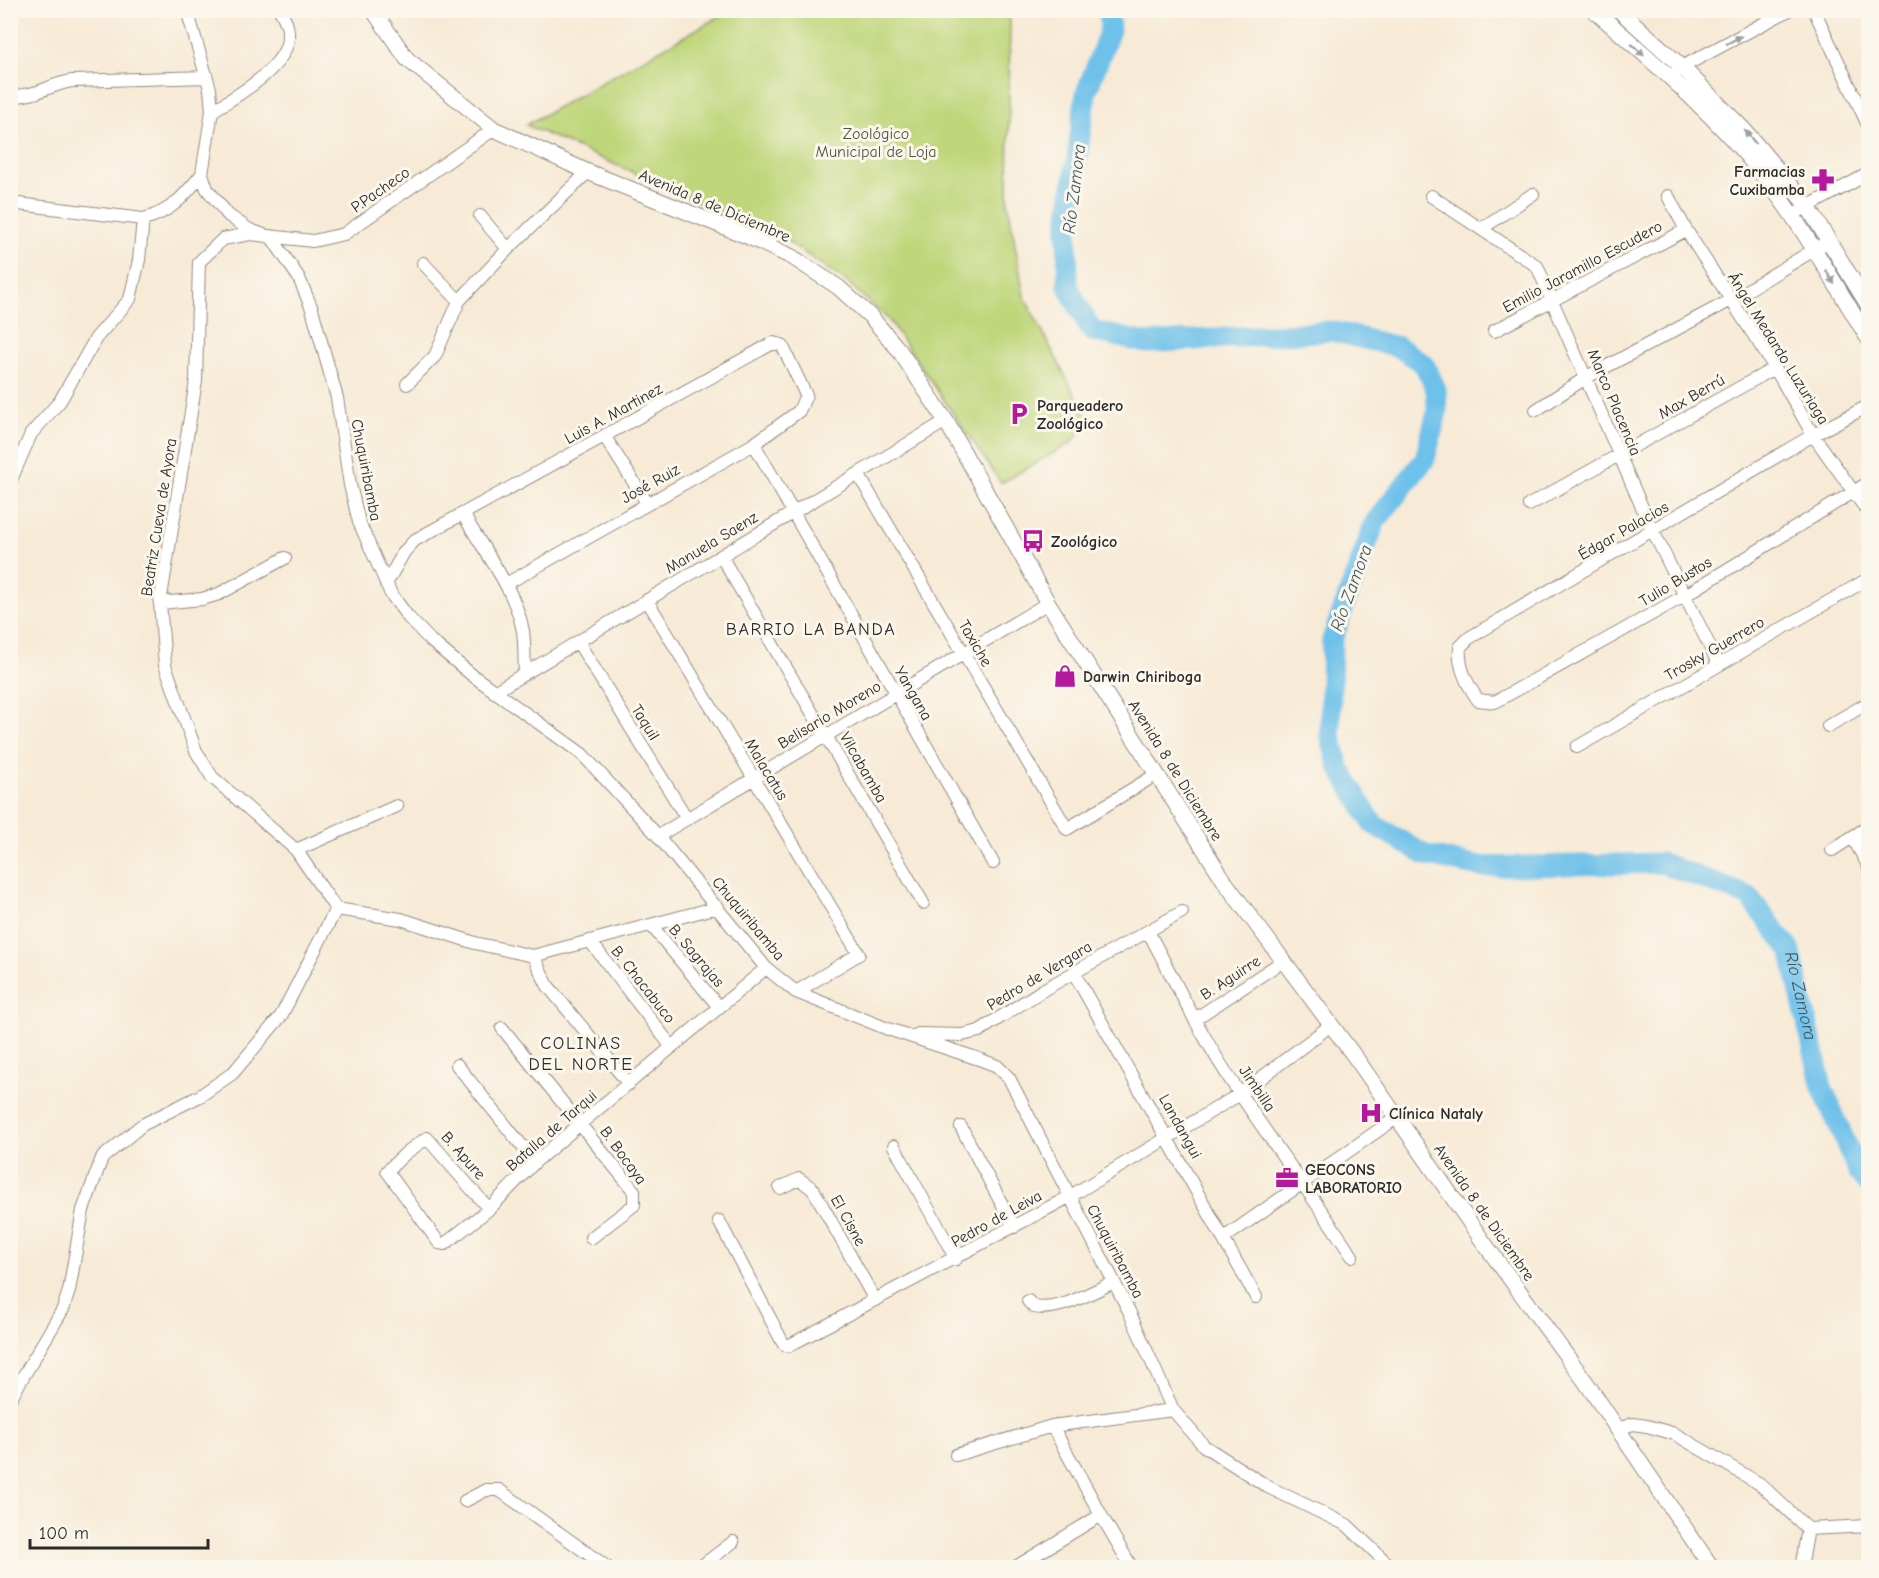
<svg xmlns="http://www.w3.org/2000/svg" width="1879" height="1578" viewBox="0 0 1879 1578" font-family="'Comic Neue',sans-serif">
  <rect width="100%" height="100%" fill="#fbf7ec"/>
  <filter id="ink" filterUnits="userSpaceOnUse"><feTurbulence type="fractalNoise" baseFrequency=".0167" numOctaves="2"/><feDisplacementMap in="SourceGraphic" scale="12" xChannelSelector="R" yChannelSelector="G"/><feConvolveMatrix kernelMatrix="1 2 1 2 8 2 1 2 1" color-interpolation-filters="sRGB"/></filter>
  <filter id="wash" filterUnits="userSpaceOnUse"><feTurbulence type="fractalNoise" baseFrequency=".008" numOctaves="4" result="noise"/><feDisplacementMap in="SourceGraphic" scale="24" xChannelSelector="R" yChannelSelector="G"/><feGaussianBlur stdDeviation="1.35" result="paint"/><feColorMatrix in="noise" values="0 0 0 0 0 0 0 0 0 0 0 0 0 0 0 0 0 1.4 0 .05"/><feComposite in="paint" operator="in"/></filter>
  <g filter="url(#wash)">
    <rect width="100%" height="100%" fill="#f7ead6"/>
    <path fill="#bfd67a" stroke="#758052" stroke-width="1.5" d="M 729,11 L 1010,11 L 1008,204 L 1024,296 L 1087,418 L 1073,442 L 1001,483 L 889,320 L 848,283 L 787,241 L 526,125 Z"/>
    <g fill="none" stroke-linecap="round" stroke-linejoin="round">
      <path stroke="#6ec1ea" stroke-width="21" id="s1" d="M 1109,10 L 1110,30 L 1086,93 L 1067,231 L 1068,287 L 1092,331 L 1147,343 L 1332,331 L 1398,347 L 1424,364 L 1436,389 L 1437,412 L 1425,459 L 1375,522 L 1332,640 L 1330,734 L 1339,767 L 1373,824 L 1425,855 L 1480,867 L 1662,863 L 1748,896 L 1790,949 L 1822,1087 L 1858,1172 L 1868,1184"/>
    </g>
  </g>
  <g filter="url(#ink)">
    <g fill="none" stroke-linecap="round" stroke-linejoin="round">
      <g stroke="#918a80" stroke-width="14">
        <path id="minor" d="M 187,10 L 210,89 L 212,111 L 202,174 L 207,189 L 228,215 L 248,229 L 272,238 L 299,278 L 312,309 L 337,398 L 350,485 L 359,522 L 391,594 L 408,617 L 431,641 L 472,675 L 582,754 L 658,836 L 766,968 L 796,992 L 888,1029 L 979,1059 L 997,1066 L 1009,1078 L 1129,1311 L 1173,1410 L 1204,1446 L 1268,1487 L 1347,1525 L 1392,1568
          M 1814,10 L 1868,125
          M 1670,78 L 1682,67 L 1789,10
          M 10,96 C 40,96 47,85 72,81 L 207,77
          M 212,111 C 235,97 288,67 288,37 C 289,27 285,19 280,10
          M 1431,196 L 1537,266 L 1648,521 L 1719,665
          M 1668,196 L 1686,230 L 1775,368 L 1813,435 L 1868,512
          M 10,203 L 143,219 C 171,213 185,195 202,174
          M 1792,215 L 1868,174
          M 480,216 L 508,249
          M 1481,229 L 1533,194
          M 423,263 L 459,301
          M 1494,331 L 1686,230
          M 407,384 L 435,356 L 459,301 L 508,249 L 588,172
          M 1868,406 L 1813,435 L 1469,638 L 1460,647 C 1458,667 1467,684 1478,700 L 1495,702 L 1684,596 L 1868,483
          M 1536,410 L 1587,377 L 1731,300 L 1822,245
          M 605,437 L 647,503
          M 754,444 L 993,863
          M 858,474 L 1067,829 L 1157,774
          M 10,482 L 31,434 L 60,401 L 96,338 L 130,299 L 139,260 L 143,219
          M 1529,505 L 1775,368
          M 463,514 C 484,552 515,588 523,631 C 525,645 524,659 525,673
          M 721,556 L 923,903
          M 386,584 L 404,552 L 415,540 L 773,343 L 782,345 L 806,395 L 799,411 L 754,444 L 506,584
          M 647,600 L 859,954 L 796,992
          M 160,603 L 202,599 L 219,594 L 285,558
          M 578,642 L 687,819
          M 494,692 L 946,421
          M 1828,726 L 1868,703
          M 1577,747 L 1868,579
          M 658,836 L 1048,603
          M 1853,838 L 1868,865
          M 296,850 L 397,806
          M 1832,850 L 1868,827
          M 336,909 L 401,919 L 475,943 L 533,956 L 718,907
          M 651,925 L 718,1006
          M 1148,931 C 1177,986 1205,1043 1240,1094 C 1277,1149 1316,1201 1352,1256
          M 590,941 L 671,1046
          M 533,956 L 548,986 L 629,1084
          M 1074,973 L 1256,1297
          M 1195,1019 L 1283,961
          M 502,1028 L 634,1191 L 634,1205 L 591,1238
          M 918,1034 L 962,1035 L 979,1031 L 1043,990 L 1182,912
          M 457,1065 L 535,1162
          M 961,1127 L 1014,1227
          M 894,1146 L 956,1259
          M 780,1188 L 799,1179 L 813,1189 L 875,1300
          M 489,1209 L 427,1138 L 407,1152 L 387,1171 L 439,1243 L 445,1244 L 489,1209 L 535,1162 L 766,968
          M 719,1221 L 783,1343 L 788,1346 L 1069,1197 L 1240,1094 L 1331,1025
          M 1224,1238 L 1396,1118
          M 1028,1301 L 1034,1307 C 1060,1312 1091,1292 1114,1282
          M 10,1399 L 63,1309 L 69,1291 L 83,1210 L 102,1158 L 142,1125 L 200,1096 L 233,1073 L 281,1016 L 336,909 L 296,850 L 212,777 L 196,751 L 165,665 L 160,603 L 196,381 L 199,262 L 223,239 L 250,234 L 313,241 L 344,234 L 494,129
          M 1052,1426 L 1101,1515
          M 1618,1429 L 1633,1424 L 1647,1426 L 1675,1434 L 1760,1484 L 1808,1529 L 1868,1526
          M 956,1455 L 1052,1426 L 1173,1410
          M 465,1501 L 486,1490 L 499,1490 L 608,1568
          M 699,1568 L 733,1542
          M 1014,1568 L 1101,1515 L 1132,1568
          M 1801,1568 L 1808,1529"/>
      </g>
      <g stroke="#918a80" stroke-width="17">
        <path id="major" d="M 373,10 L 407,59 L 494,129 L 588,172 L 747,236 L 792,257 L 838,287 L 870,316 L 899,350 L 946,421 L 1048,603 L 1227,885 L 1358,1061 L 1484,1243 L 1585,1381 L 1712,1568
          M 1594,10 C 1652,61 1713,112 1761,173 C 1802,224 1834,283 1868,338
          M 1619,10 L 1682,67 L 1745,131 L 1808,207 L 1868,305"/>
      </g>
      <use href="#minor" stroke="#fff" stroke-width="12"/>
      <use href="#major" stroke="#fff" stroke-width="15"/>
    </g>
    <defs><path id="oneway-solid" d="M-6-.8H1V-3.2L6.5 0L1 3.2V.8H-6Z" transform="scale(1.5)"/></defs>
    <g fill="#a0a0a0">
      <use href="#oneway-solid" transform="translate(1734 40) rotate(-28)"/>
      <use href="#oneway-solid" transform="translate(1638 50) rotate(42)"/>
      <use href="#oneway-solid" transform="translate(1750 137) rotate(-130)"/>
      <use href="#oneway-solid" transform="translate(1830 277) rotate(58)"/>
    </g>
  </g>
  <defs>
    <g id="pharmacy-bare" transform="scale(1.8)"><path d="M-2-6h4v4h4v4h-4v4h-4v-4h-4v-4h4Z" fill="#b5179e" stroke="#fbf7ec" stroke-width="2.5" paint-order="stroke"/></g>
    <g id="parking-bare" transform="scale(1.8)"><path d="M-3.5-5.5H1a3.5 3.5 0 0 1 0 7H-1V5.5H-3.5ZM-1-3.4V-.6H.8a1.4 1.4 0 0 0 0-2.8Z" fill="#b5179e" stroke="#fbf7ec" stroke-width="2.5" paint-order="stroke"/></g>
    <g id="bus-bare" transform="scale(1.8)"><path d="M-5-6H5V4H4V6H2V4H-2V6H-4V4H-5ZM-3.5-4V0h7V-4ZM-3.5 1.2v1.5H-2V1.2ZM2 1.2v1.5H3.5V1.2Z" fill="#b5179e" stroke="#fbf7ec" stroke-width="2.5" paint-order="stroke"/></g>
    <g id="shop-bare" transform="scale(1.8)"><path d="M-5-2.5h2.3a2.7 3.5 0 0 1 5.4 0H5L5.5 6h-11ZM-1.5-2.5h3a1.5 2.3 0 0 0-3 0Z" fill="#b5179e" stroke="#fbf7ec" stroke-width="2.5" paint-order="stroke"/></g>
    <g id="hospital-bare" transform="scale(1.8)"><path d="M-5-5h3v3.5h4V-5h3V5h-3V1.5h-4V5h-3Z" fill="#b5179e" stroke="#fbf7ec" stroke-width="2.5" paint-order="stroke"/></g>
    <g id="office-bare" transform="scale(1.8)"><path d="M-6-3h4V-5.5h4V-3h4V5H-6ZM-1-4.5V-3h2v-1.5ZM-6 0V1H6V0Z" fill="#b5179e" stroke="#fbf7ec" stroke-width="2.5" paint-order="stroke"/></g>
  </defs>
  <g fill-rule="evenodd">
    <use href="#pharmacy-bare" x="1823" y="180"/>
    <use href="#parking-bare" x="1019" y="414"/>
    <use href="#bus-bare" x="1033" y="541"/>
    <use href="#shop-bare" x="1065" y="676"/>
    <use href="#hospital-bare" x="1371" y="1113"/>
    <use href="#office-bare" x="1287" y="1178"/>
  </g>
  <g text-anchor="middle" stroke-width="6" stroke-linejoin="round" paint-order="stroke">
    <g font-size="16" fill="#50563f" stroke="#fbf7ec">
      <text x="876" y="139">Zoológico<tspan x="876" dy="18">Municipal de Loja</tspan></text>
    </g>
    <g font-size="16" font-weight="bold" fill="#2b2b2b" stroke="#fbf7ec" text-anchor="start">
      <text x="1805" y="177" text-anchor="end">Farmacias<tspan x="1805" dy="18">Cuxibamba</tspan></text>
      <text x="1037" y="411">Parqueadero<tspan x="1037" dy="18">Zoológico</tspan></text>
      <text x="1051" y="547">Zoológico</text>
      <text x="1083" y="682">Darwin Chiriboga</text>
      <text x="1389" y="1119">Clínica Nataly</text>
      <text x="1305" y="1175">GEOCONS<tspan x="1305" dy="18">LABORATORIO</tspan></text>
    </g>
    <g font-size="16" fill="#2b2b2b" stroke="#fbf7ec">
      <text transform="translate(380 189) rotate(-35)" y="6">P.Pacheco</text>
      <text transform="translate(715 205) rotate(23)" y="6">Avenida 8 de Diciembre</text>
      <text transform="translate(1582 266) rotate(-28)" y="6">Emilio Jaramillo Escudero</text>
      <text transform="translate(1779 348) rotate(58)" y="6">Ángel Medardo Luzuriaga</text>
      <text transform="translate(1691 396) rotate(-30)" y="6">Max Berrú</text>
      <text transform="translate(1615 402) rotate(67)" y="6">Marco Placencia</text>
      <text transform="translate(613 413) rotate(-29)" y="6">Luis A. Martinez</text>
      <text transform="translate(367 470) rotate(79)" y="6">Chuquiribamba</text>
      <text transform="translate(650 483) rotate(-29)" y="6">José Ruiz</text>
      <text transform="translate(158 517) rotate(-81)" y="6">Beatriz Cueva de Ayora</text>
      <text transform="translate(1623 530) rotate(-30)" y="6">Édgar Palacios</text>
      <text transform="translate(711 542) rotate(-31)" y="6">Manuela Saenz</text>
      <text transform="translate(1675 581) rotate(-31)" y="6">Tulio Bustos</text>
      <text transform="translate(976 643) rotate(60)" y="6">Taxiche</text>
      <text transform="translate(1714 648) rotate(-30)" y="6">Trosky Guerrero</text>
      <text transform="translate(914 693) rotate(60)" y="6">Yangana</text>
      <text transform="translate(829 714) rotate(-31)" y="6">Belisario Moreno</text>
      <text transform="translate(646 722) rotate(58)" y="6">Taquil</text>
      <text transform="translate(864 767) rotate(60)" y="6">Vilcabamba</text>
      <text transform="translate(767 769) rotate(59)" y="6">Malacatus</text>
      <text transform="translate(1176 770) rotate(58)" y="6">Avenida 8 de Diciembre</text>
      <text transform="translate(749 918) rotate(50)" y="6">Chuquiribamba</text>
      <text transform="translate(697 955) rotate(50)" y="6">B. Sagrajas</text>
      <text transform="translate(1039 975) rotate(-31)" y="6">Pedro de Vergara</text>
      <text transform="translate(1230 977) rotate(-33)" y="6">B. Aguirre</text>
      <text transform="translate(644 984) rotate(52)" y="6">B. Chacabuco</text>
      <text transform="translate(1258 1088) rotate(56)" y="6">Jimbilla</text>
      <text transform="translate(1181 1126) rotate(61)" y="6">Landangui</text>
      <text transform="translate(551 1130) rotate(-41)" y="6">Batalla de Tarqui</text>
      <text transform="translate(464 1155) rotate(49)" y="6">B. Apure</text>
      <text transform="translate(624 1155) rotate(54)" y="6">B. Bocaya</text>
      <text transform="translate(1485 1212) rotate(55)" y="6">Avenida 8 de Diciembre</text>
      <text transform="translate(996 1218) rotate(-29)" y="6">Pedro de Leiva</text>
      <text transform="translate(849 1220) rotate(61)" y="6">El Cisne</text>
      <text transform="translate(1116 1251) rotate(62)" y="6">Chuquiribamba</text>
    </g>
    <g font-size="18" font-style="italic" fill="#3f5864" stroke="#fbf7ec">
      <text transform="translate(1074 189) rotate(-83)" y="6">Río Zamora</text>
      <text transform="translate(1351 588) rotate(-70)" y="6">Río Zamora</text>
      <text dy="6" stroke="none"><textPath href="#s1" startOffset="1680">Río Zamora</textPath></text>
    </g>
    <g font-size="18" letter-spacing="1.5" fill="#2b2b2b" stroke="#fbf7ec">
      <text x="811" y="635">BARRIO LA BANDA</text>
      <text x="581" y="1049">COLINAS<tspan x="581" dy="21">DEL NORTE</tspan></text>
    </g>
  </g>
  <rect width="1879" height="1578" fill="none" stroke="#fbf7ec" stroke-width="36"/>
  <path d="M30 1539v9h178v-9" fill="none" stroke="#2b2b2b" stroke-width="3"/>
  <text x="39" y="1539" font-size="18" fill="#2b2b2b" stroke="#fbf7ec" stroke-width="4.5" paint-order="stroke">100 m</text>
</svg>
